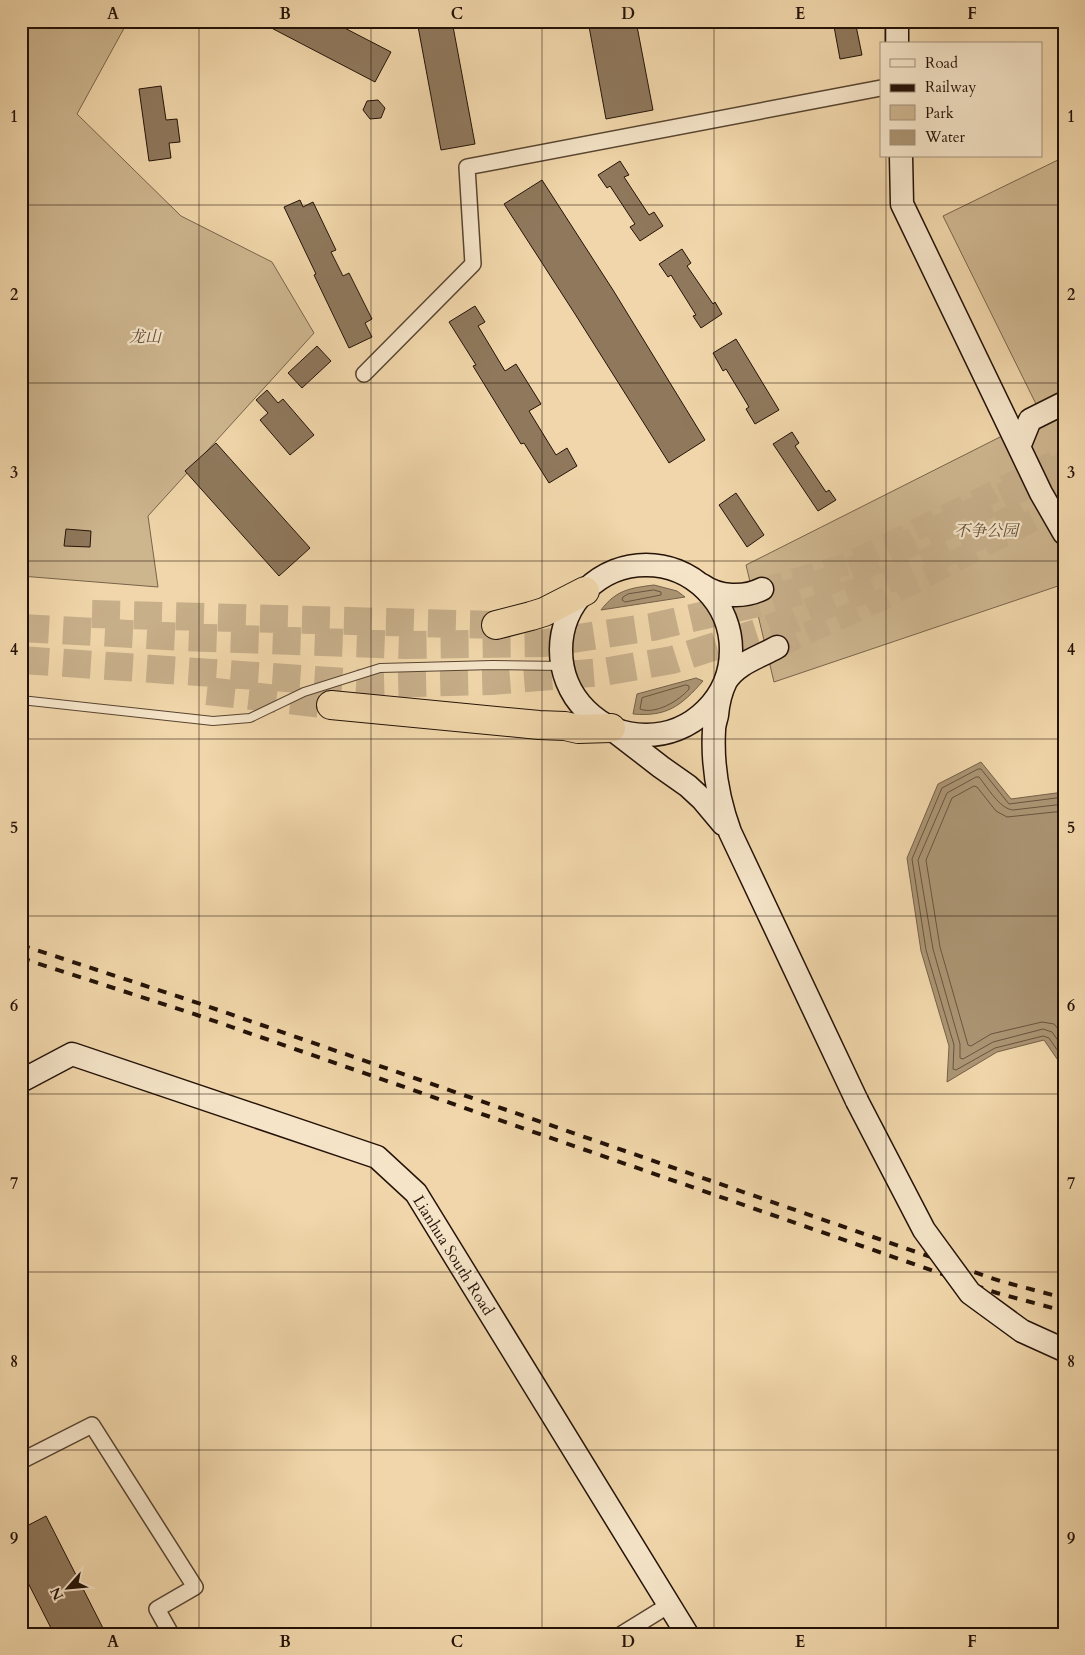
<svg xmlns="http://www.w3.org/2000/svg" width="1085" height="1655" viewBox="0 0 1085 1655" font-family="Cardo,'Noto Serif SC',serif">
  <rect width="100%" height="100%" fill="#f0d6aa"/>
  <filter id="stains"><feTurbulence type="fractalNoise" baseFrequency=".004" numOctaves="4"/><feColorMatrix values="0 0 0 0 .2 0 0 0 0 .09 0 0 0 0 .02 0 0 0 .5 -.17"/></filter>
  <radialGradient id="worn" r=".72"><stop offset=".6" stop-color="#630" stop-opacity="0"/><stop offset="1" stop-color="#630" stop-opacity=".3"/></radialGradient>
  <path fill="#cdb58e" stroke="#79644b" d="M 21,21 L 128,21 L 77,114 L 181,216 L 272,262 L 314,333 L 148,516 L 158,587 L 21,576 Z
    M 1064,157 L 1064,584 L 774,682 L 746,565 L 1000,437 L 1036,404 L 943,216 Z"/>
  <path fill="#ab9473" stroke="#756048" d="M 654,585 L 677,591 L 685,597 L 601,610 C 616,590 630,588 654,585 Z
    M 696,678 L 703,681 C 681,706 667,717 633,714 L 637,694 Z
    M 981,762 L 1011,799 L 1064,792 L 1064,1069 L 1044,1040 L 997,1052 L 947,1082 L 949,1046 L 921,951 L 907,858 L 938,784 Z"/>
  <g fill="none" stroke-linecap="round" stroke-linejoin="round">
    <path stroke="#68543e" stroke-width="1" d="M 654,590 L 661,592 L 661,595 L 625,602 L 622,600 L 623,597 L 628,594 Z
      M 686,685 L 689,686 L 689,689 C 679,701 655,715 640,709 L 642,698 Z
      M 1064,797 L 1009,804 L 981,769 L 978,769 L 942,788 L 912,859 L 926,950 L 954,1045 L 953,1069 L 956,1070 L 995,1048 L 1043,1036 L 1049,1038 L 1064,1060
      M 1064,804 L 1013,810 C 1000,809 987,787 979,777 L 976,777 L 947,793 L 918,860 L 933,949 L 960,1044 L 960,1058 L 963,1059 L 993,1042 L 1043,1029 L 1052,1032 L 1064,1049
      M 1064,811 L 1007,817 L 996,811 L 977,787 L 974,786 L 952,798 L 926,860 L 940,947 L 968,1045 L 971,1046 L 991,1034 L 1042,1022 L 1054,1024 L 1064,1036"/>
  </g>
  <path fill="#8f785c" stroke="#251308" d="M 258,21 L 331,21 L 391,52 L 375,82 Z
    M 417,21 L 452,21 L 475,144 L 441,150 Z
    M 588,21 L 636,21 L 653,110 L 606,119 Z
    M 833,21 L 855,21 L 862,55 L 840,59 Z
    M 161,86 L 166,120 L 177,119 L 180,142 L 169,143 L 171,158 L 149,161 L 139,89 Z
    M 378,100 L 385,108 L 381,118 L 370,119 L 363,110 L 367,101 Z
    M 620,161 L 629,175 L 624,177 L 649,215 L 654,212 L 663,226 L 640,241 L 630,227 L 635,224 L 610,186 L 607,188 L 598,175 Z
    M 542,180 L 613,290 L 705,440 L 669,463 L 575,314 L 504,204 Z
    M 300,200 L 303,207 L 313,202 L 336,250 L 331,252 L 343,276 L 349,273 L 372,319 L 365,323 L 372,337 L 349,348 L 314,275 L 316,274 L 284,207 Z
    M 682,249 L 691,263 L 687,266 L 713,304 L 715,302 L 722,314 L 701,328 L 693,316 L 696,315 L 671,275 L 668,277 L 659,264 Z
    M 475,306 L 485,322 L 478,326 L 505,371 L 516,364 L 541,404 L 529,411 L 556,455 L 567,448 L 577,466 L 549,483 L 524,443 L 521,444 L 473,366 L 476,365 L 449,322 Z
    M 736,339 L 779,410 L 755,424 L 746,409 L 749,407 L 726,369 L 723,371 L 713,353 Z
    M 317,346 L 331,361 L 302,388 L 288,373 Z
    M 267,390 L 278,403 L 283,399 L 314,435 L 290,455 L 260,420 L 268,413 L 256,400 Z
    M 792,432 L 799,443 L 795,446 L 826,492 L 829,490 L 836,500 L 818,511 L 773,444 Z
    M 216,443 L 310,548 L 279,576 L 185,471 Z
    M 736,493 L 764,535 L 747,547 L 719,505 Z
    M 66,529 L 91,531 L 90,547 L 64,546 Z
    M 46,1516 L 106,1634 L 54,1634 L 21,1569 L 21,1529 Z"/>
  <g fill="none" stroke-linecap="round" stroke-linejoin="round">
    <path stroke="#c7af8a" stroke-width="22" stroke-dasharray="22 11" stroke-linecap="butt" d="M 762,589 L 847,564 L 1064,457
      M 777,647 L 885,598 L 1064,504"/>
    <path stroke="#c7af8a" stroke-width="28" stroke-dasharray="28 14" stroke-linecap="butt" d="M 92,614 L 496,625
      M 21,628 L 185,637 L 405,645 L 545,643 L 652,627 L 767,601 L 826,582 L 877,560 L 1064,466
      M 21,660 L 375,684 L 492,681 L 603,672 L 672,660 L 769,629 L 917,567 L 1064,493
      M 207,691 L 331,705"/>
    <g stroke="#584430" stroke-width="10">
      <path id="lane" d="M 21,700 L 213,721 L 250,718 L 304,692 L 380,668 L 493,665 L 563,666"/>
    </g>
    <g stroke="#584430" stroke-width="18">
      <path id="street" d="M 364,374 L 473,264 L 467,167 L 881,88
        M 21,1461 L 92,1425 L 195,1587 L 157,1609 L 171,1634
        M 622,1634 L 669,1605"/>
    </g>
    <g stroke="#251308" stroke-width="25">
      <path id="secondary" d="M 897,21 L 897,44
        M 901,156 L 902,204 L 1019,447
        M 1064,403 L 1030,420 L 1019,447 L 1041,493 L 1064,533
        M561 650a85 85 0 1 1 170 0a85 85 0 1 1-170 0Z
        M 702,585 C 718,597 744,598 762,589
        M 777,647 C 760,657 737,663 726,681 C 721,691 718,704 717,715 C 716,720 714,725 714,730 C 712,765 718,799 730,832 L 857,1101
        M 617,733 L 661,767 L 688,786 L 702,799 L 723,824
        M 21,1081 L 72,1054 L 377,1157 L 416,1193 L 687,1634"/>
    </g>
    <g stroke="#251308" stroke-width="30">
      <path id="highway" d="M 496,625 L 531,616 L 544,612 L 585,591
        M 331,705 L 539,725 L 565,726 L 578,729 L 611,728"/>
    </g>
    <use href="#lane" stroke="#f5e4c8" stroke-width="8"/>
    <use href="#street" stroke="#f5e4c8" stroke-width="15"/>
    <use href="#secondary" stroke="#f5e4c8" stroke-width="22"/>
    <use href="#highway" stroke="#f0d6aa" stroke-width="28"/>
    <path stroke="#251308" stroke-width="4" stroke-dasharray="9 9" stroke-linecap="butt" d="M 21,945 L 201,1004 L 1000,1281 L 1064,1298
      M 21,958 L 197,1015 L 997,1293 L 1064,1311"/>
    <g stroke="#251308" stroke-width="25" stroke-linecap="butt">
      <path id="secondary-bridge" d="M 857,1101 L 924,1230 L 970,1293 L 1022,1331 L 1064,1350"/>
    </g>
    <use href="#secondary-bridge" stroke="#f5e4c8" stroke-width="22"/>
  </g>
  <path fill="none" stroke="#251308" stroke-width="1" stroke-opacity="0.55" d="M 199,21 L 199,1634M 371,21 L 371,1634M 542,21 L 542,1634M 714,21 L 714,1634M 886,21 L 886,44M 886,156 L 886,1634M 21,205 L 1064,205M 21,383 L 1064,383M 21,561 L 1064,561M 21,739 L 1064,739M 21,916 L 1064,916M 21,1094 L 1064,1094M 21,1272 L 1064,1272M 21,1450 L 1064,1450"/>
  <g text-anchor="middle" stroke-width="4.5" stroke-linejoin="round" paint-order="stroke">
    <g font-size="16" font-style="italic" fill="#604c37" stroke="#f5e4c8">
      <text x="145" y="342">龙山</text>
      <text x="986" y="536">不争公园</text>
    </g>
    <g font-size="16" fill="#251308" stroke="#f5e4c8">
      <text transform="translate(454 1255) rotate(58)" y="6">Lianhua South Road</text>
    </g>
  </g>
  <rect width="1085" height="1655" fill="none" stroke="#f0d6aa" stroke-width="55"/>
  <rect x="880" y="42" width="162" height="115" fill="#f5e4c8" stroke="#a2907b"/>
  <rect x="890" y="59" width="25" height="8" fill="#f5e4c8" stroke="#a2907b"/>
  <text x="925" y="68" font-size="15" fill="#251308">Road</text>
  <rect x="890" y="84" width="25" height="8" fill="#251308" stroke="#a2907b"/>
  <text x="925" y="92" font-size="15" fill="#251308">Railway</text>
  <rect x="890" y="105" width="25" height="15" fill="#cdb58e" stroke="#a2907b"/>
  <text x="925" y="118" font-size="15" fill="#251308">Park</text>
  <rect x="890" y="130" width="25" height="15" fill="#ab9473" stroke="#a2907b"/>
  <text x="925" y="142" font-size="15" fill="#251308">Water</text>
  <g transform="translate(68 1588) rotate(243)" stroke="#f5e4c8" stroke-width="4" paint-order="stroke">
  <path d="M0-4L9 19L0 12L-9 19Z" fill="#251308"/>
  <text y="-8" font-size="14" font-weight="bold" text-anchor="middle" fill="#251308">N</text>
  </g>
  <rect x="28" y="28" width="1030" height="1600" fill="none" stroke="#251308" stroke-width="2"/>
  <g font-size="16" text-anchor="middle" font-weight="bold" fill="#251308">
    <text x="113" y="19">A</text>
    <text x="285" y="19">B</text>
    <text x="457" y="19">C</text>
    <text x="628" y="19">D</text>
    <text x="800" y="19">E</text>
    <text x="972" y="19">F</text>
    <text x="14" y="122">1</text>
    <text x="1071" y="122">1</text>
    <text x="14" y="300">2</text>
    <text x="1071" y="300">2</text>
    <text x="14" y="478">3</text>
    <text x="1071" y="478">3</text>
    <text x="14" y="655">4</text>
    <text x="1071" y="655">4</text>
    <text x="14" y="833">5</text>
    <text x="1071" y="833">5</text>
    <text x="14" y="1011">6</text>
    <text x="1071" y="1011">6</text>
    <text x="14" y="1189">7</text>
    <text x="1071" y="1189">7</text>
    <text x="14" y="1367">8</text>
    <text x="1071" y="1367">8</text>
    <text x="14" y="1544">9</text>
    <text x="1071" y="1544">9</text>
    <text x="113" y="1647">A</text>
    <text x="285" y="1647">B</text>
    <text x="457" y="1647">C</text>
    <text x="628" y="1647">D</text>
    <text x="800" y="1647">E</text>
    <text x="972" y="1647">F</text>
  </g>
  <rect width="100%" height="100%" filter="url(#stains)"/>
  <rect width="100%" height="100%" fill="url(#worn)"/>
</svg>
